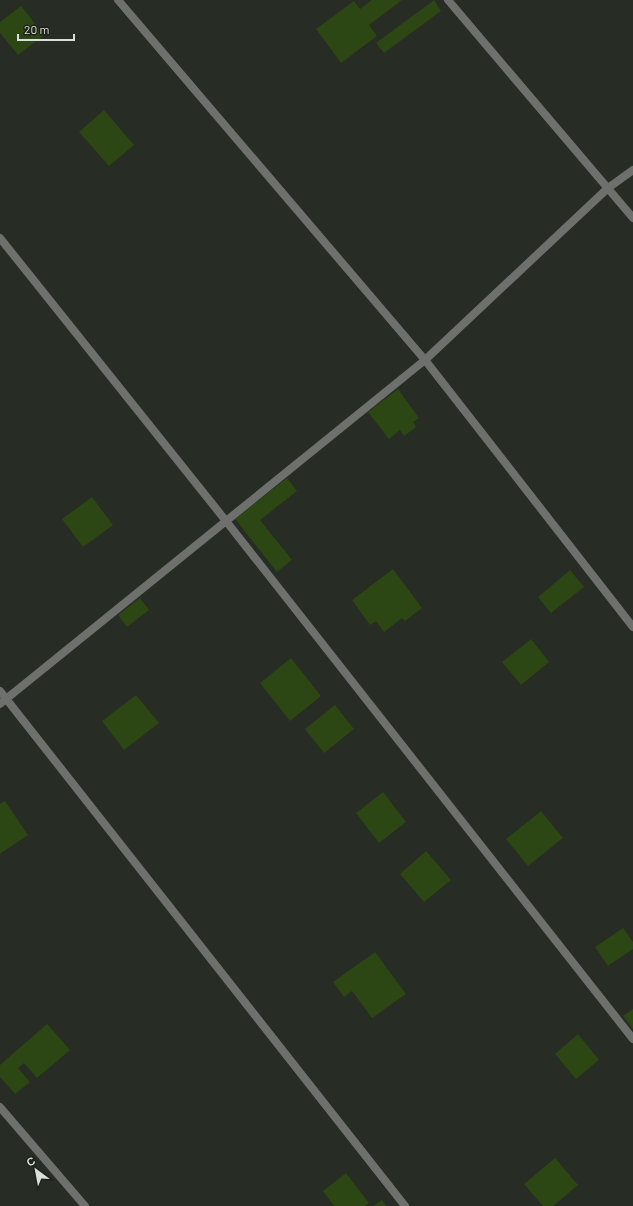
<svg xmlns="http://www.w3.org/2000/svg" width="633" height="1206" viewBox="0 0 633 1206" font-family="Barlow,sans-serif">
  <rect width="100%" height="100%" fill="#272c24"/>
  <path fill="#2c4713" d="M 372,0 L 402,0 L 369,25 L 377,36 L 341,63 L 316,29 L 354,1 L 360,9 Z
    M 434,0 L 441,11 L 384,53 L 376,43 Z
    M 21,6 L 44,35 L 18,55 L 0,33 L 0,22 Z
    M 104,110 L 134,145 L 109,166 L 79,132 Z
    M 398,389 L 419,418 L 413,422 L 416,427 L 404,436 L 400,430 L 389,439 L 368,412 Z
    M 287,478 L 297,491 L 260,520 L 292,560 L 277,572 L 235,519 Z
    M 92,497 L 113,525 L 83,547 L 62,519 Z
    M 393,569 L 422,608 L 405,621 L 402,618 L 384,632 L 376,621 L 370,625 L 352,600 Z
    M 570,570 L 584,587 L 551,613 L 538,597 Z
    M 140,598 L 149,610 L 127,627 L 118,615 Z
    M 531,639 L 549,662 L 521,685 L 502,662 Z
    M 291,658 L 321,696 L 290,721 L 260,683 Z
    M 136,695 L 159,723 L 124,750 L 102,721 Z
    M 335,705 L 354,729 L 324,753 L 305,729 Z
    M 383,792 L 406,822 L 379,843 L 356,813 Z
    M 5,801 L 28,835 L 0,854 L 0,804 Z
    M 541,811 L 563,838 L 528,866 L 506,839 Z
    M 426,851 L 451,880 L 424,902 L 400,874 Z
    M 623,928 L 633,942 L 633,949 L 608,966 L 595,947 Z
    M 375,952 L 406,994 L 372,1018 L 352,991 L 344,997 L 333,982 Z
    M 633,1009 L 633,1029 L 623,1016 Z
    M 47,1024 L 70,1050 L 37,1078 L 24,1063 L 18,1068 L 30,1082 L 15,1094 L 0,1077 L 0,1065 Z
    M 578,1034 L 599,1060 L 576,1079 L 555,1054 Z
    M 555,1158 L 578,1185 L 553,1206 L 543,1206 L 524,1184 Z
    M 346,1173 L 369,1203 L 365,1206 L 334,1206 L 323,1191 Z
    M 382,1200 L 386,1206 L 373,1206 Z"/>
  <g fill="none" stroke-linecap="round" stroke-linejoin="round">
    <path stroke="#6d706c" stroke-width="8" d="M 118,0 L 425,360 L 633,627
      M 448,0 L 633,218
      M 0,238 L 226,521 L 633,1039
      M 0,691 L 405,1206
      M 0,704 L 425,360 L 608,188 L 633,170
      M 0,1107 L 85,1206"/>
  </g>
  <g transform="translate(36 1170) rotate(328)" stroke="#1d221a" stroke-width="3" paint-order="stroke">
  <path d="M0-3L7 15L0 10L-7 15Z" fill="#dbded9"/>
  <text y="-6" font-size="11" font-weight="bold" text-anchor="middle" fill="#dbded9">С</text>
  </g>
  <path d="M18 34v6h56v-6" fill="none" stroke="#dbded9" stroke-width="2"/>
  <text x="24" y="34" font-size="12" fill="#dbded9" stroke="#1d221a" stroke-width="3" paint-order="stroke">20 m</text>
</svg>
